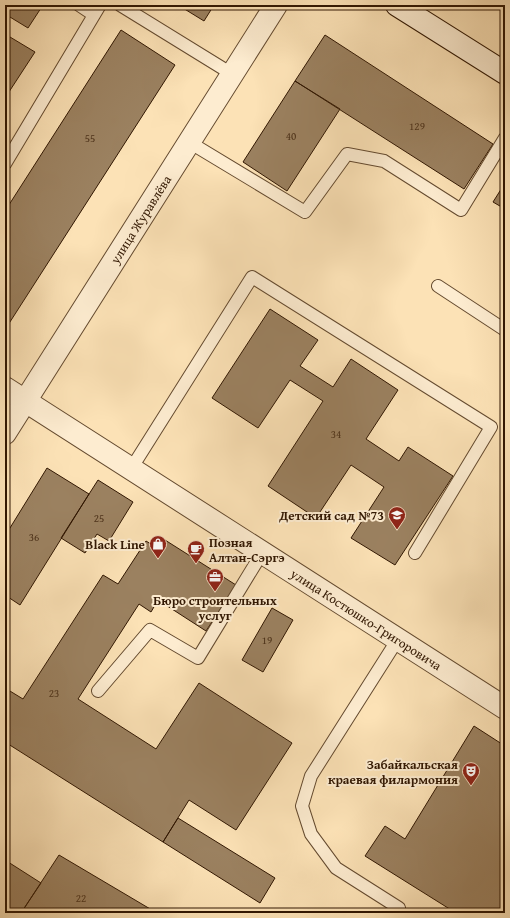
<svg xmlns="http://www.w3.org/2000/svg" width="510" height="918" viewBox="0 0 510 918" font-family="'Gentium Book Plus',serif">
  <rect width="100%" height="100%" fill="#fce2b6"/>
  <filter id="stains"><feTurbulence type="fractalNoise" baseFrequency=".005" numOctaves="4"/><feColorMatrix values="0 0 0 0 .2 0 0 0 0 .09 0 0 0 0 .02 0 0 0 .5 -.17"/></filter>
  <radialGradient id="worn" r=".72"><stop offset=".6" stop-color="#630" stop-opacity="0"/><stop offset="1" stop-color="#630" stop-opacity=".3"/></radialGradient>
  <path fill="#9b8160" stroke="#311702" d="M 5,5 L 43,5 L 28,28 L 5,14 Z
    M 178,5 L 214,5 L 204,21 Z
    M 121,30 L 175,65 L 8,325 L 5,324 L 5,211 Z
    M 325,35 L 493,144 L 464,189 L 295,81 Z
    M 10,37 L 35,52 L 5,98 L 5,44 Z
    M 295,81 L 340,109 L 287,191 L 243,162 Z
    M 505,183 L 505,209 L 493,202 Z
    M 270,309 L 318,340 L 300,366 L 333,387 L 351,359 L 398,390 L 366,439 L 399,461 L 408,447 L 453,476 L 395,565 L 351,538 L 384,487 L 351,465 L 316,518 L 268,486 L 323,401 L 290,380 L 258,428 L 212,398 Z
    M 47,468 L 89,494 L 20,605 L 5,595 L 5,536 Z
    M 98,480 L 133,502 L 109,541 L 97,534 L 85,553 L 61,538 Z
    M 165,540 L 236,585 L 206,631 L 158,600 L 151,612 L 139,604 L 78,699 L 156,749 L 199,683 L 292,743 L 236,830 L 189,800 L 163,842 L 5,742 L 5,688 L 23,699 L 103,575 L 118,584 L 146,541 L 159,549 Z
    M 272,608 L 293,620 L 263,672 L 242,660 Z
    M 474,726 L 505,746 L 505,913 L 456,913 L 365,856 L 385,826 L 405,839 Z
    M 178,818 L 275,878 L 260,903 L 163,842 Z
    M 59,855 L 157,913 L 21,913 Z
    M 5,860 L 41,883 L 21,913 L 5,913 Z"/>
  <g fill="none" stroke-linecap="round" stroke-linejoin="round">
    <g stroke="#644a2f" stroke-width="14">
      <path id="lane" d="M 79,5 L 94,15
        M 120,5 L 232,74
        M 189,142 L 305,212 L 347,154 L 384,161 L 461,210 L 505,138
        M 5,164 L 100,5
        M 438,286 L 505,330
        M 131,469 L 252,277 L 491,427 L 415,553
        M 98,691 L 150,630 L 198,658 L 262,553
        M 396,913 L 399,908 L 336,868 L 311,834 L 302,806 L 311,776 L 398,639"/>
    </g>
    <g stroke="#644a2f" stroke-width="24">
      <g id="street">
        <path id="s1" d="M 5,388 L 505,708"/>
        <path id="s2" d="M 5,433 L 276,5"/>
      </g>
    </g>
    <g stroke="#311702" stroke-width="24">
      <path id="secondary" d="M 397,5 L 505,73"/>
    </g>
    <use href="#lane" stroke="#fdecd0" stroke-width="12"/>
    <use href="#street" stroke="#fdecd0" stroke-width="22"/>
    <use href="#secondary" stroke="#fdecd0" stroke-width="22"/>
  </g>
  <defs>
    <g id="school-pin" transform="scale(0.9)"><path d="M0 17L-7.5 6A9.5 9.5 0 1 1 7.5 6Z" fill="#8f2418" stroke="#fdecd0"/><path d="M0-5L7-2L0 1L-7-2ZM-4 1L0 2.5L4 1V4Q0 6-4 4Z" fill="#fff"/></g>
    <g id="shop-pin" transform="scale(0.9)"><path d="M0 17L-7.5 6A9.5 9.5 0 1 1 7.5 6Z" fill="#8f2418" stroke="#fdecd0"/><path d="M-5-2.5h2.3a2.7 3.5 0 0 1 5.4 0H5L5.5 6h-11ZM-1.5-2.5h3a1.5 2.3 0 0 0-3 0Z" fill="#fff"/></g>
    <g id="cafe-pin" transform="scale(0.9)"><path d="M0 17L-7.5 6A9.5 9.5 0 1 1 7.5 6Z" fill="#8f2418" stroke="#fdecd0"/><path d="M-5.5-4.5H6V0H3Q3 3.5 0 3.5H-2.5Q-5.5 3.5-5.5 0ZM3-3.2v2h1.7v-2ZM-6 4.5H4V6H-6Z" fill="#fff"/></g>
    <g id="office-pin" transform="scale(0.9)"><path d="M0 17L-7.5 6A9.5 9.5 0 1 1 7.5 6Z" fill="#8f2418" stroke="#fdecd0"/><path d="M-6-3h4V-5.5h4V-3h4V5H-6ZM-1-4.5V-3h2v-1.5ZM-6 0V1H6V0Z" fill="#fff"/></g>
    <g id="theatre-pin" transform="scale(0.9)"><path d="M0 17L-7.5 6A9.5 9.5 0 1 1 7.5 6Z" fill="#8f2418" stroke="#fdecd0"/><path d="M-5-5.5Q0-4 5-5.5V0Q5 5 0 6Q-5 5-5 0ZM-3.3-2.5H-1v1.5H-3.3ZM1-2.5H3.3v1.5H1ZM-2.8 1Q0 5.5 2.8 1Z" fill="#fff"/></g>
  </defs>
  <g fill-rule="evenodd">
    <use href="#school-pin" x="397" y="515"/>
    <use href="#shop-pin" x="158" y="544"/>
    <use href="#cafe-pin" x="196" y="549"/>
    <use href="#office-pin" x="215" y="577"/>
    <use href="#theatre-pin" x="471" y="771"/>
  </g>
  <g text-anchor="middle" stroke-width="4" stroke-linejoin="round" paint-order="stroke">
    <g font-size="11" fill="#4c321a">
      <text x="417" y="130">129</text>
      <text x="291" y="140">40</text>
      <text x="90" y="142">55</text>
      <text x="336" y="438">34</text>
      <text x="99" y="522">25</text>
      <text x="34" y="541">36</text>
      <text x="267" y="644">19</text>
      <text x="54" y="697">23</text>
      <text x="81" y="902">22</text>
    </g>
    <g font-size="13" fill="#311702" stroke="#fdecd0">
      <text dy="5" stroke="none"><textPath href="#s2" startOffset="253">улица Журавлёва</textPath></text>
      <text dy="5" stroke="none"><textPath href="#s1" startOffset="429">улица Костюшко-Григоровича</textPath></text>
    </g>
    <g font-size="13" font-weight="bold" fill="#311702" stroke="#fdecd0" text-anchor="end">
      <text x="384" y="520">Детский сад №73</text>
      <text x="209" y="547" text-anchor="start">Позная<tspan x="209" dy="15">Алтан-Сэргэ</tspan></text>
      <text x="145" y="549">Black Line</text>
      <text x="215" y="605" text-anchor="middle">Бюро строительных<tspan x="215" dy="15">услуг</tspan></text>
      <text x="458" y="769">Забайкальская<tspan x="458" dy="15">краевая филармония</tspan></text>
    </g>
  </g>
  <rect width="510" height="918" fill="none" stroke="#fce2b6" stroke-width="20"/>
  <rect x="6" y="6" width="498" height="906" fill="none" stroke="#311702" stroke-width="2"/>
  <rect x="10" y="10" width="490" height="898" fill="none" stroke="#311702"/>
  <rect width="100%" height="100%" filter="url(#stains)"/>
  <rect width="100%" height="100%" fill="url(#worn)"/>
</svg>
